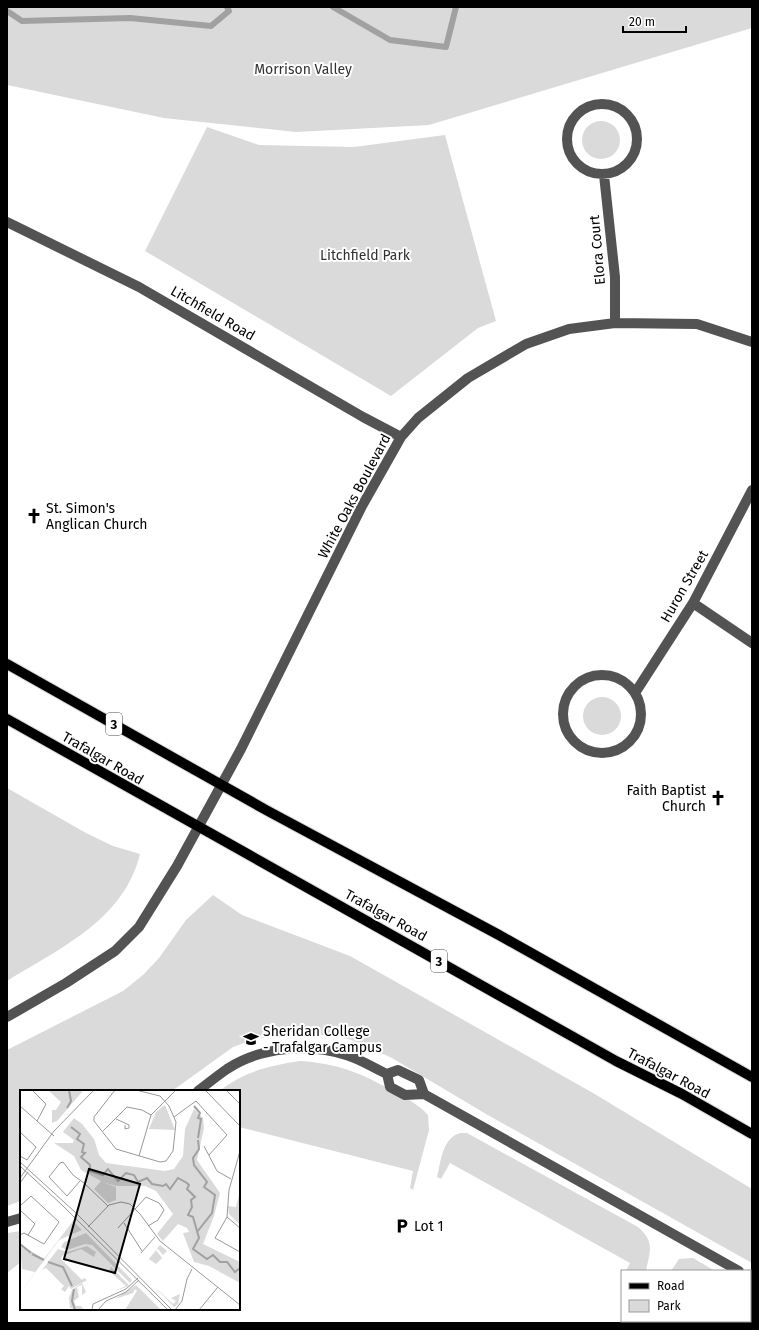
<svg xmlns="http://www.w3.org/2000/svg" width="759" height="1330" viewBox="0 0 759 1330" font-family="'Fira Sans',sans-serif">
  <rect width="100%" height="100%" fill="#fff"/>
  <path fill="#dadada" d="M 7,7 L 752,7 L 752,28 L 429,125 L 296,132 L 164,118 L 7,85 Z
    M582 140a19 19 0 1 1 38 0a19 19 0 1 1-38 0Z
    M 207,127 L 259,145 L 354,147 L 445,135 L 496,321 L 478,328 L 391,396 L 145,251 Z
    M583 716a19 19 0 1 1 38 0a19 19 0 1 1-38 0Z
    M 7,788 L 86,833 L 113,846 L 140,854 C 124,920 60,948 7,981 Z
    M 213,895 L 242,915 L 350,956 L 593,1093 L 752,1189 L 752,1263 L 486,1114 L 392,1058 L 352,1040 L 335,1036 L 291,1032 L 255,1039 L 233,1047 L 172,1091 L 21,1091 L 21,1201 L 7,1206 L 7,1050 L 123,991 L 143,975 L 159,958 L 186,920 Z
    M 300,1061 C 339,1064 359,1072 393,1091 C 406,1098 418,1104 428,1115 L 429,1130 L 413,1190 L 410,1188 L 413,1171 L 239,1127 L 239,1091 L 219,1091 C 246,1071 268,1066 300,1061 Z
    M 460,1133 L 467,1133 L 638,1227 C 655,1242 650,1251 646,1271 L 626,1271 L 630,1263 L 450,1163 L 441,1179 L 437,1177 C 441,1162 442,1138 460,1133 Z
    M 21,1231 L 21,1262 L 7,1273 L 7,1233 Z
    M 693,1258 L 715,1271 L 671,1271 L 679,1259 Z
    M 750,1290 L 752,1291 L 752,1323 L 720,1323 L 716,1321 L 750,1321 Z"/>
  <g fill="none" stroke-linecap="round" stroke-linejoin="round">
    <path stroke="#a1a1a1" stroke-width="6" d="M 333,7 L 390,40 L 446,47 L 456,7
      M 7,11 L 22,21 L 130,18 L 211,26 L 229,11 L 227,7"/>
    <g stroke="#dbdbdb" stroke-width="12">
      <path id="major" d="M 7,664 L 266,810 L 499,935 L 752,1077
        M 7,719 L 616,1061 L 682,1094 L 752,1134"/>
    </g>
    <path stroke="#535353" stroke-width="10" d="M567 139a35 35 0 1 1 70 0a35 35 0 1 1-70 0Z
      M 604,175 L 615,277 L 615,323
      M 7,222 L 139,287 L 363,417 L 401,437
      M 693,603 L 752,643
      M563 714a39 39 0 1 1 78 0a39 39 0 1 1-78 0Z
      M 635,693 L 693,603 L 752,490
      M 7,1017 L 66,983 L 115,951 L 139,927 L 177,866 L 241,749 L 362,506 L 401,437 L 418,418 L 468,378 L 526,344 L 569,329 L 615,323 L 697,324 L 752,342
      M 387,1074 L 390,1087 L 405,1095 L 424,1094 L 739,1271
      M 387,1074 L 398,1070 L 419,1080 L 424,1094
      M 198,1091 C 207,1084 217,1076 227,1069 C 260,1047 308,1043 346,1055 C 360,1059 374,1068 387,1074
      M 7,1222 L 21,1218
      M 750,1277 L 752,1278"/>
    <use href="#major" stroke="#000" stroke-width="10"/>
  </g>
  <defs>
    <g id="church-bare" transform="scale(1.2)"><path d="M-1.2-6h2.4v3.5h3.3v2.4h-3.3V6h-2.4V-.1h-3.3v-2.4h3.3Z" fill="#000" stroke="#fff" stroke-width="2.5" paint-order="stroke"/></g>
    <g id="university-bare" transform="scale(1.2)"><path d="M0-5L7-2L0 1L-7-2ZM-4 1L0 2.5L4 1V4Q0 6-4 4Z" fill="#000" stroke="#fff" stroke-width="2.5" paint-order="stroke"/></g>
    <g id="parking-bare" transform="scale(1.2)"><path d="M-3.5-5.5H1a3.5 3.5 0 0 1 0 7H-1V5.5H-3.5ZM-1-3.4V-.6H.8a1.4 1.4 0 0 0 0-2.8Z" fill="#000" stroke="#fff" stroke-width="2.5" paint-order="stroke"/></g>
  </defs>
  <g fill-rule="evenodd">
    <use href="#church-bare" x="34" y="516"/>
    <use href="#church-bare" x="718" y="798"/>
    <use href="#university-bare" x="251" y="1039"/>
    <use href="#parking-bare" x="402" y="1226"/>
  </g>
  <g text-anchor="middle" stroke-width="4" stroke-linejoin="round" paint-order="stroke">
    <g fill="#fff" stroke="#4c4c4c" stroke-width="1">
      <rect x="106" y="713" width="16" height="22" rx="3"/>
      <rect x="431" y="950" width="16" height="22" rx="3"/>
    </g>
    <g font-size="13" font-weight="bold" fill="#000">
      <text x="114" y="729">3</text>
      <text x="439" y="966">3</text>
    </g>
    <g font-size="14" fill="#313131" stroke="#fff">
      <text x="303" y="74">Morrison Valley</text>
      <text x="365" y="260">Litchfield Park</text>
    </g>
    <g font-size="14" fill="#000" stroke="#fff">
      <text transform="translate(597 250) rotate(-95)" y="5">Elora Court</text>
      <text transform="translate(213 313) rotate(30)" y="5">Litchfield Road</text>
      <text transform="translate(354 496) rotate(-62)" y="5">White Oaks Boulevard</text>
      <text transform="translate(684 586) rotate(-60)" y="5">Huron Street</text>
      <text transform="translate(103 758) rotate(30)" y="5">Trafalgar Road</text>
      <text transform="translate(386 915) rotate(29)" y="5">Trafalgar Road</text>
      <text transform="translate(669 1073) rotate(28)" y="5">Trafalgar Road</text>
    </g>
    <g font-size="14" fill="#000" stroke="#fff" text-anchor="start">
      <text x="46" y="513">St. Simon's<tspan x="46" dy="16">Anglican Church</tspan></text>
      <text x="706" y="795" text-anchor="end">Faith Baptist<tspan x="706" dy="16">Church</tspan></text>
      <text x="263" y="1036">Sheridan College<tspan x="263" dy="16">- Trafalgar Campus</tspan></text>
      <text x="414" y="1231">Lot 1</text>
    </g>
  </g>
  <g transform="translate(20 1090)">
    <rect width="220" height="220" fill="#fff"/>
    <path d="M 28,0 L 61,0 L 62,2 L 37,31 L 32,33 L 32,20 L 36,20 L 41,12 ZM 145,15 L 155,40 L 129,39 L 136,22 ZM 174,19 L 183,28 L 184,38 L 177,70 L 200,103 L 194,126 L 183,154 L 220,172 L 220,193 L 189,176 L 174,172 L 163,143 L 169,142 L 167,138 L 158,134 L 143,151 L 137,144 L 153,124 L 136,101 L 125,96 L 96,96 L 82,92 L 96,97 L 96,110 L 88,113 L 74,99 L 81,91 L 61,80 L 54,66 L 34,53 L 53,53 L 54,50 L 43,42 L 54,28 L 62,34 L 74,49 L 79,65 L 86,73 L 145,81 L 154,79 L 163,66 L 165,39 ZM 220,101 L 220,135 L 209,124 L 208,116 L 216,117 ZM 53,131 L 62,140 L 39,150 L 0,203 L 15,182 L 2,179 L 0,154 L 24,169 ZM 66,143 L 108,186 L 112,190 L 110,193 L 72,155 L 65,154 L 47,160 L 41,157 L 44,152 ZM 140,155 L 147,161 L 143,165 L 138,159 L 136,160 L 142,168 L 136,174 L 129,169 ZM 67,156 L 76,162 L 74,167 L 61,159 L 42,166 L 41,169 L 62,190 L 64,188 L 67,190 L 51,199 L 49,196 L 45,202 L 41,199 L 44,196 L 26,178 L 22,180 L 38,159 L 47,162 ZM 91,177 L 109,195 L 107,197 L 94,201 L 106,196 L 89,181 ZM 62,193 L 66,202 L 62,205 L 62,195 L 57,197 L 59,207 L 54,211 L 56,216 L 61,216 L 64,220 L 50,218 L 49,208 L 52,200 ZM 116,195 L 141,220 L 105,220 L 117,201 L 115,199 L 113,203 L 95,209 ZM 134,196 L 153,214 L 156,211 L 151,208 L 160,204 L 158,214 L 154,217 Z" fill="#dadada"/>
    <path fill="none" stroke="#a1a1a1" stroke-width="2" d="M 174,16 L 180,23 L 178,28 L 181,29 L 178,48M 47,18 L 51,11 L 49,0M 51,37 L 60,44 L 57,49 L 64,54 L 62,62 L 65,63 L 61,67 L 70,75 L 70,81 L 83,85 L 88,79 L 98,91 L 106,83 L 114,85 L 118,92 L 127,88 L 132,94 L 143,96 L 146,94 L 150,99 L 158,88 L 167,93 L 169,95 L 167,99 L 175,107 L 171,110 L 172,117 L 168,125 L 173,127 L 179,148 L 173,159 L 187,169 L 193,165 L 200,172 L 207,172 L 215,182 L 220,178M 177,142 L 192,123 L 195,105 L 184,97 L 187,92 L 174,75 L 173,68 L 179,59 L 178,50M 0,154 L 11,163M 12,164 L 24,170M 28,172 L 43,177 L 52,196M 54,199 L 52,211 L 55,220"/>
    <path fill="none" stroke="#999" stroke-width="1" d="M 12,0 L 26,14 L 17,31M 95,0 L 74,27 L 74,31 L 96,59 L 140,72 L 146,71 L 153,61 L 156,32 L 149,16 L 140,6 L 116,0M 185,0 L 220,36M 206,0 L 220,14M 0,16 L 34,46M 154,27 L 176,11 L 207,45 L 189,65M 96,29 L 109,35 L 109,38 L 105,39 L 105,35M 83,41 L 107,17 L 122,20 L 131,25M 0,42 L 16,57 L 7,70 L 0,66M 184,56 L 197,81 L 211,89M 119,66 L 131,25 L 156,0M 0,72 L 55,122 L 152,220M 0,76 L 41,114 L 148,220M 0,88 L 34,41 L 74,0M 60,91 L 47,106 L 29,87 L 40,73 L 43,72 L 53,85 L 64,93 L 88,116M 0,93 L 8,82M 0,116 L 11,106 L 39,132 L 24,154 L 4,143 L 0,145M 0,120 L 15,134 L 8,145M 207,127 L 209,100 L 220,61M 207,127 L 195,148 L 220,162M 207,127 L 220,138M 104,133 L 122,161M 68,137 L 89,115 L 101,112 L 110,114 L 120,124 L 140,151 L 220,215M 98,138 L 126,107 L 139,113 L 144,120 L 138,130 L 128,136M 121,163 L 135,147M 72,220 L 73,214 L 106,199 L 118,188M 78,220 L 86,211 L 106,202 L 119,190M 155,220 L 162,211 L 167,189 L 172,179M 179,220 L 198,197"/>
    <path fill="#000" fill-opacity="0.15" stroke="#000" stroke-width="2" d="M 69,79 L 120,94 L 95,183 L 44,169 Z"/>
    <rect width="220" height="220" fill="none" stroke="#000" stroke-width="2"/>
  </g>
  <rect width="759" height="1330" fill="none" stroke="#000000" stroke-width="16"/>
  <rect x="621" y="1270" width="130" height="52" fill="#ffffff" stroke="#999999"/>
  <rect x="629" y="1283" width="20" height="6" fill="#000000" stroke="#999999"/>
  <text x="657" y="1290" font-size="12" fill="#000000">Road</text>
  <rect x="629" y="1300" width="20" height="12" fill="#dadada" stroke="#999999"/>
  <text x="657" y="1310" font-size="12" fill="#000000">Park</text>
  <path d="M623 26v6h63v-6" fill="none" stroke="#000000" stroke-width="2"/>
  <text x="629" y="26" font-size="12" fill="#000000" stroke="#ffffff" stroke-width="3" paint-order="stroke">20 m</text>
</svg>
